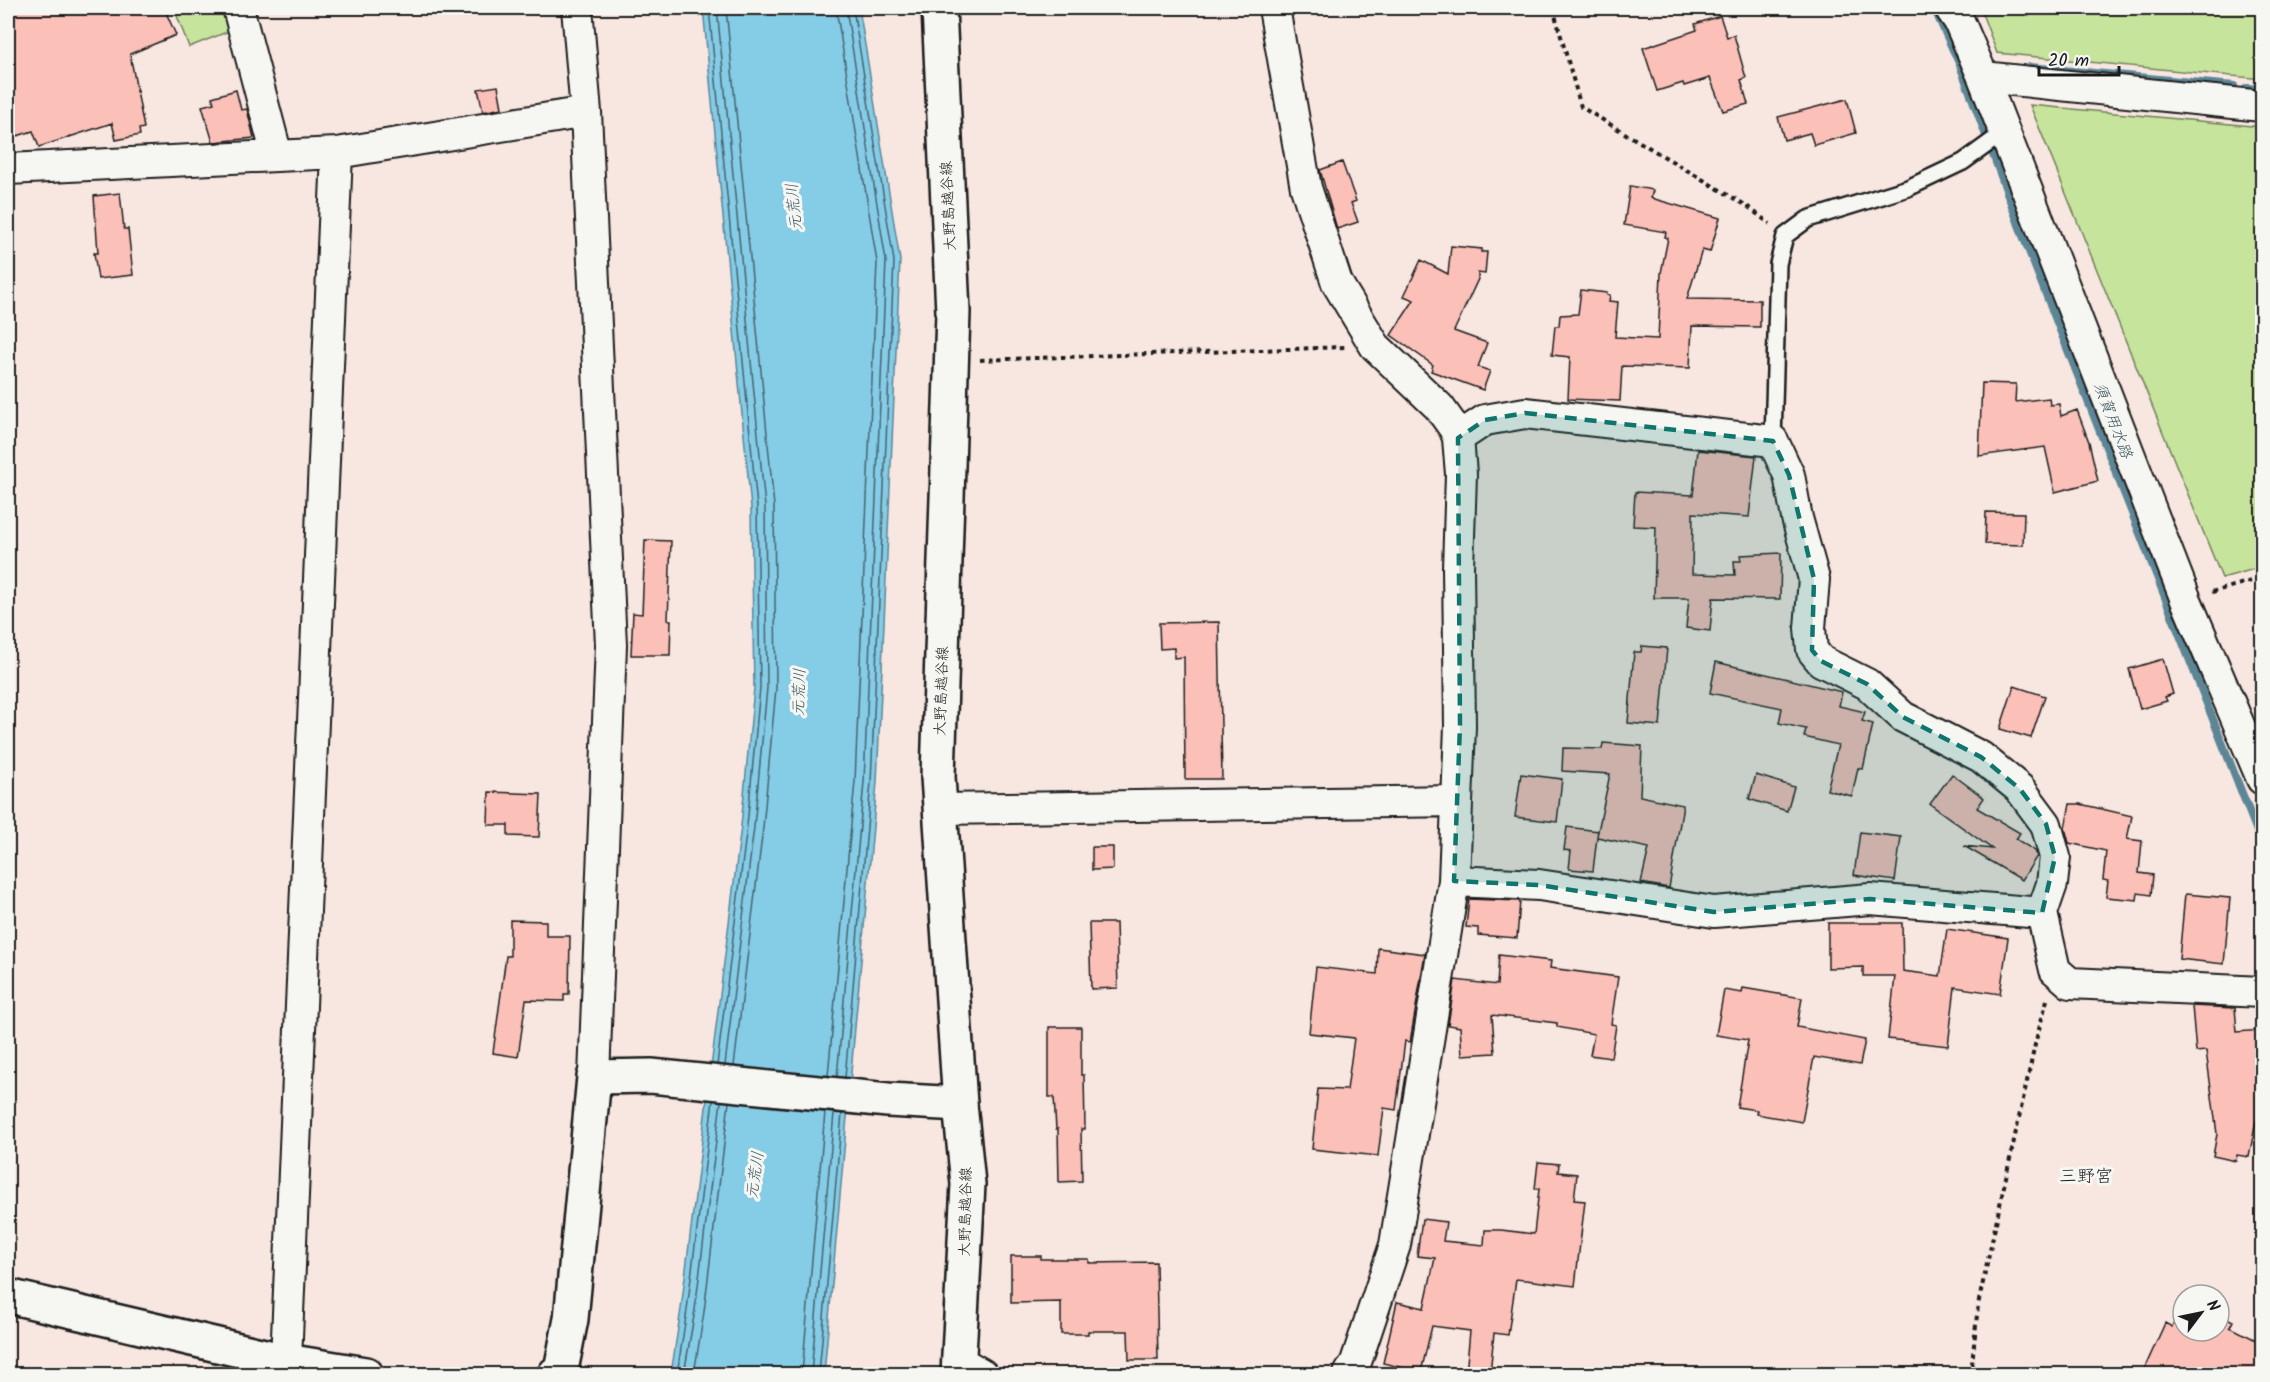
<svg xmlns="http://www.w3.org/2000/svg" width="2270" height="1382" viewBox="0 0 2270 1382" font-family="Kalam,'Klee One',sans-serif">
  <rect width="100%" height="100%" fill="#f8e6e1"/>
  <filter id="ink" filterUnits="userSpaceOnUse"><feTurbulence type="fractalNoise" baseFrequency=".0167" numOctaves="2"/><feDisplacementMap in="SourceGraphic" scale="12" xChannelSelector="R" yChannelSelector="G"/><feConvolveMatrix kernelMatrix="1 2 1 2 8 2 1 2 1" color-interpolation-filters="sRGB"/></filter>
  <g filter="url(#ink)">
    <path fill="#c6e49c" stroke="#71805c" stroke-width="1.5" d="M 174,8 L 229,8 L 237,28 L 189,47 Z
      M 1980,8 L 2262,8 L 2262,79 L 1997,53 Z
      M 2030,105 L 2262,127 L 2262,567 L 2222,578 Z"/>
    <path fill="#85cce7" stroke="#5b8696" stroke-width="1.5" d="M 703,8 L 859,8 L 900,260 L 877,782 L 824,1374 L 671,1374 L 681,1309 L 741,826 L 754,688 L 751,508 Z"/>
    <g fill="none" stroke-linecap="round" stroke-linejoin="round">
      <path stroke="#46626d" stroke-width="1.5" d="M 709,8 L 757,507 L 760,688 L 747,826 L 717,1065
        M 717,8 L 765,507 L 767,688 L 754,827 L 725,1065
        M 726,8 L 774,506 L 776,688 L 763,828 L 734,1066
        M 828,1076 L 855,781 L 877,262 L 836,8
        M 837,1077 L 864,782 L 886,261 L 846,8
        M 845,1078 L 871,782 L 894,261 L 853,8
        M 677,1374 L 687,1310 L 713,1100
        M 684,1374 L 695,1310 L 721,1101
        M 694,1374 L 704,1312 L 729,1102
        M 802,1374 L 825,1112
        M 811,1374 L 834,1113
        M 819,1374 L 842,1113"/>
      <path stroke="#5b8696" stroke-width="8" d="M 1934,8 L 1960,65 L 2025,241 L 2262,844
        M 2030,67 L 2234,86
        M 2246,88 L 2262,89"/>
    </g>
    <path fill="#fbc0b8" stroke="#1c1c1c" stroke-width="1.5" d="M 8,8 L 164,8 L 176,35 L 130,54 L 144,128 L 139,129 L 140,135 L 116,140 L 112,123 L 39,147 L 33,131 L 17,136 L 8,109 Z
      M 1720,16 L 1727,37 L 1734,35 L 1746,78 L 1741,80 L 1748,104 L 1723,111 L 1710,78 L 1684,86 L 1683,83 L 1657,91 L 1643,48 L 1697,30 L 1695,24 Z
      M 498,86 L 502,108 L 483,112 L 478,89 Z
      M 236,90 L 241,110 L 247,109 L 254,138 L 213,142 L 202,106 L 214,103 L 212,97 Z
      M 1847,99 L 1856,133 L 1814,145 L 1810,133 L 1784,140 L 1778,117 Z
      M 1342,162 L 1356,201 L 1351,203 L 1358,222 L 1337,229 L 1320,170 Z
      M 1630,186 L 1653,190 L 1651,198 L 1720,218 L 1710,252 L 1702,250 L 1687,299 L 1760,300 L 1760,327 L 1692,326 L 1690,368 L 1622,366 L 1620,401 L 1568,399 L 1570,357 L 1552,355 L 1555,326 L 1559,326 L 1560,315 L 1578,314 L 1581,290 L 1607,293 L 1607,295 L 1610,295 L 1609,301 L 1618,302 L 1615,337 L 1658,339 L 1661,273 L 1668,238 L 1665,237 L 1666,232 L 1624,225 Z
      M 120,193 L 124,229 L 128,229 L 133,275 L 98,279 L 94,253 L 98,253 L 94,196 Z
      M 1451,246 L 1482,249 L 1481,252 L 1487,252 L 1485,274 L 1478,273 L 1478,279 L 1454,331 L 1487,343 L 1478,367 L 1490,371 L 1483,390 L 1431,371 L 1433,365 L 1391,335 L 1414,300 L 1404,296 L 1421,260 L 1448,274 Z
      M 1982,383 L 2016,384 L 2015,402 L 2049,398 L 2050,405 L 2059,404 L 2061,416 L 2077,410 L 2089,442 L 2098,481 L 2055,492 L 2045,447 L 1979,456 Z
      M 1698,450 L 1756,456 L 1749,517 L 1693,513 L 1692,574 L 1735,575 L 1734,561 L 1741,561 L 1740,555 L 1781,553 L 1780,599 L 1713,598 L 1710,631 L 1686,628 L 1689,598 L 1654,598 L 1656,527 L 1633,526 L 1635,492 L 1693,495 Z
      M 1986,512 L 2024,513 L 2023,545 L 1985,544 Z
      M 645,540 L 671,541 L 668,620 L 671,620 L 670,655 L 631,655 L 633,613 L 642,614 Z
      M 1219,622 L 1222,779 L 1185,779 L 1184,657 L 1174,658 L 1174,648 L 1160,649 L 1159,623 Z
      M 1642,646 L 1667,648 L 1660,726 L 1628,723 L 1634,652 L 1641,652 Z
      M 2163,659 L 2173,694 L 2165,697 L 2167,701 L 2140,709 L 2129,669 Z
      M 1716,662 L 1842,692 L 1839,706 L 1865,712 L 1862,721 L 1873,724 L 1863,769 L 1858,768 L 1852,796 L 1827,790 L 1838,745 L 1804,737 L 1806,729 L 1779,723 L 1782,708 L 1710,693 Z
      M 2014,686 L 2045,696 L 2031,738 L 2000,729 Z
      M 1603,743 L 1642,746 L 1640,796 L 1683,805 L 1669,888 L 1641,883 L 1649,848 L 1597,837 L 1593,871 L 1569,869 L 1571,851 L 1564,850 L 1567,827 L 1598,831 L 1597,836 L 1610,774 L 1562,771 L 1563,748 L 1602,749 Z
      M 1521,774 L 1562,779 L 1557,822 L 1515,817 Z
      M 1952,774 L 1984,798 L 1977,808 L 2020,833 L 2016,839 L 2035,851 L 2037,856 L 2022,880 L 1964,846 L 1992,849 L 1930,804 Z
      M 1756,775 L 1794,787 L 1787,811 L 1749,799 Z
      M 489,792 L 541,794 L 539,837 L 508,836 L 508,825 L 488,825 Z
      M 2070,804 L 2080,804 L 2132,816 L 2127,839 L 2142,841 L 2139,873 L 2153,875 L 2151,895 L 2138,893 L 2137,900 L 2106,897 L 2108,881 L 2103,880 L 2106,851 L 2069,843 L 2065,828 Z
      M 1860,832 L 1901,837 L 1895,881 L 1854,875 Z
      M 1092,847 L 1113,847 L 1113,869 L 1092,870 Z
      M 2185,894 L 2230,898 L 2224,964 L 2179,959 Z
      M 1469,899 L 1520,901 L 1517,938 L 1478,935 L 1478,928 L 1466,927 Z
      M 510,920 L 546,921 L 546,936 L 570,936 L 569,994 L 564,994 L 564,1001 L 526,1000 L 518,1057 L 493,1053 L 506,956 L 510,956 Z
      M 1089,923 L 1116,923 L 1118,988 L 1091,989 Z
      M 1828,923 L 1902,923 L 1903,971 L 1940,976 L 1947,929 L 2008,938 L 2000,994 L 1955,987 L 1948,1046 L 1888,1039 L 1895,976 L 1863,976 L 1863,967 L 1828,968 Z
      M 1378,948 L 1425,954 L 1410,1042 L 1405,1041 L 1396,1110 L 1384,1108 L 1378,1156 L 1312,1149 L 1318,1089 L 1347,1090 L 1354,1038 L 1309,1033 L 1316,967 L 1377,974 Z
      M 1499,955 L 1551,961 L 1550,968 L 1618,977 L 1611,1024 L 1616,1025 L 1611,1058 L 1590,1055 L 1594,1034 L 1557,1027 L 1557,1023 L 1492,1015 L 1495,1053 L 1462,1055 L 1460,1027 L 1448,1025 L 1455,980 L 1497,985 Z
      M 1743,988 L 1802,998 L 1797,1027 L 1865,1040 L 1860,1065 L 1814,1057 L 1802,1122 L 1756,1114 L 1757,1110 L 1737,1107 L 1748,1040 L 1716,1035 L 1724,990 L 1742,993 Z
      M 2192,1006 L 2235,1008 L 2237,1032 L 2262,1030 L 2262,1123 L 2256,1121 L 2249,1157 L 2237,1155 L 2236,1161 L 2213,1156 L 2217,1134 L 2206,1051 L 2196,1052 Z
      M 1049,1027 L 1081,1027 L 1081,1075 L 1084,1075 L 1085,1129 L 1081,1129 L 1082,1181 L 1059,1182 L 1058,1129 L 1056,1129 L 1054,1097 L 1049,1097 Z
      M 1538,1162 L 1559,1164 L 1558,1172 L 1577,1174 L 1574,1200 L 1585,1201 L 1575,1286 L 1516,1279 L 1508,1335 L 1494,1333 L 1490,1374 L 1466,1374 L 1470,1331 L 1432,1326 L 1421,1372 L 1383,1363 L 1397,1302 L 1424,1308 L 1435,1258 L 1417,1256 L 1422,1219 L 1446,1222 L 1443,1241 L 1484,1245 L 1485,1230 L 1501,1230 L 1534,1234 L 1539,1189 L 1535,1189 Z
      M 1011,1256 L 1041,1256 L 1041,1259 L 1089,1259 L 1089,1263 L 1156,1262 L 1158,1360 L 1129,1360 L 1128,1331 L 1088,1331 L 1088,1334 L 1061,1334 L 1061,1302 L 1011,1303 Z
      M 2183,1304 L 2183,1331 L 2219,1331 L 2219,1314 L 2233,1321 L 2230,1327 L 2262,1343 L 2262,1374 L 2142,1374 L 2165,1323 L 2172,1327 Z"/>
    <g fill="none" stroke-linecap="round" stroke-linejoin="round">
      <g stroke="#1c1c1c" stroke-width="20">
        <path id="service" d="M 1773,441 L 1778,264 L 1785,236 L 1808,219 L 1908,188 L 1963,162 L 2003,133"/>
      </g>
      <g stroke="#1c1c1c" stroke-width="34">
        <path id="minor" d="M 238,8 L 277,156
          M 577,8 L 586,112 L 611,645 L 594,1077
          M 1274,8 L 1306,188 L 1337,283 L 1375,346 L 1439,407 L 1454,428 L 1458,438
          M 1950,8 L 1959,21 L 1983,77 L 2186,600 L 2262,779
          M 1983,77 L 2262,106
          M 8,169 L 337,153 L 586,112
          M 940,809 L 1456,801
          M 1454,881 L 1539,885 L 1714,912 L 1870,899 L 2042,913 L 2055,970 L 2070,983 L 2262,992
          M 286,1361 L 337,153
          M 959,1361 L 982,1374
          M 1349,1374 L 1356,1362 L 1395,1245 L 1454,881 L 1460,726 L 1458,568 L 1461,474 L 1458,438 L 1485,420 L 1525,413 L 1773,441 L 1789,475 L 1797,518 L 1814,579 L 1810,628 L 1812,650 L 1821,661 L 1867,684 L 1903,717 L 1981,757 L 2020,789 L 2046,824 L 2055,857 L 2052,884 L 2042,913"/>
      </g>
      <g stroke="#1c1c1c" stroke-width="38">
        <path id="tertiary" d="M 8,1296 L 286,1361 L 366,1374
          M 555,1374 L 561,1370 L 571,1319 L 594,1077 L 651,1076 L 888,1100 L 960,1104"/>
      </g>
      <g stroke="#1c1c1c" stroke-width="38">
        <path id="secondary" d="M 939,8 L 953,312 L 938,777 L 960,1104 L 968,1184 L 958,1374"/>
      </g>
      <path stroke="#1c1c1c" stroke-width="4" stroke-dasharray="4.5 4.5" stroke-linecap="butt" d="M 1553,8 L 1581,107 L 1747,206 L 1770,224
        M 980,360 L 1345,347
        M 2212,592 L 2262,578
        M 1971,1374 L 1978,1305 L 2036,1040 L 2047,1000"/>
      <use href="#service" stroke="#f6f6f2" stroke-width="15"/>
      <use href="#minor" stroke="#f6f6f2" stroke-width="30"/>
      <use href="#tertiary" stroke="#f6f6f2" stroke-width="33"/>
      <use href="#secondary" stroke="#f6f6f2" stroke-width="33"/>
    </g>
  </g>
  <path fill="#0f766e" fill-opacity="0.2" stroke="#0f766e" stroke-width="4.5" stroke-dasharray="12 8" stroke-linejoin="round" d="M 1525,413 L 1773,441 L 1789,475 L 1814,579 L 1812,650 L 1821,661 L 1867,684 L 1903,717 L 1981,757 L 2020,789 L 2046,824 L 2055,857 L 2042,913 L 1870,899 L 1714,912 L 1539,885 L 1454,881 L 1460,726 L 1458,438 L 1485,420 Z"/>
  <g text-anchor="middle" stroke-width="6" stroke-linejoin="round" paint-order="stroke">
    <g font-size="15" fill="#1c1c1c" stroke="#f6f6f2">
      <text transform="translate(948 206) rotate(-93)" y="5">大野島越谷線</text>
      <text transform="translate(941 691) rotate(-88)" y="5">大野島越谷線</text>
      <text transform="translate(965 1212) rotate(-89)" y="5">大野島越谷線</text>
    </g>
    <g font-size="16" font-style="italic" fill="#415a63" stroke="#f6f6f2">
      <text transform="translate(793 207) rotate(-96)" y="6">元荒川</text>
      <text transform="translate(2114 420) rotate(69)" y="6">須賀用水路</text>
      <text transform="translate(798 692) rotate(-88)" y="6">元荒川</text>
      <text transform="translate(754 1175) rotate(-82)" y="6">元荒川</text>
    </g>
    <g font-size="18" fill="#1c1c1c" stroke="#f6f6f2">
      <text x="2086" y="1182">三野宮</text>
    </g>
  </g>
  <rect width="2270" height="1382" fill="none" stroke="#f6f6f2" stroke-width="30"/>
  <rect x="15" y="15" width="2240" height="1352" fill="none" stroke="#1c1c1c" stroke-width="2" filter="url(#ink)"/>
  <g transform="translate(2201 1313) rotate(58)"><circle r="28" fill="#f6f6f2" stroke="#9f9f9c" stroke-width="1.5"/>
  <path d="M0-4.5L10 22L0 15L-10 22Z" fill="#1c1c1c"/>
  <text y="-9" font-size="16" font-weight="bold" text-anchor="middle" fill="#1c1c1c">N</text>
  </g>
  <path d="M2039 66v9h80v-9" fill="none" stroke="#1c1c1c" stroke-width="3"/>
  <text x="2048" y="66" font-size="18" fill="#1c1c1c" stroke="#f6f6f2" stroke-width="4.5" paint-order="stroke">20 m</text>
</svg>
